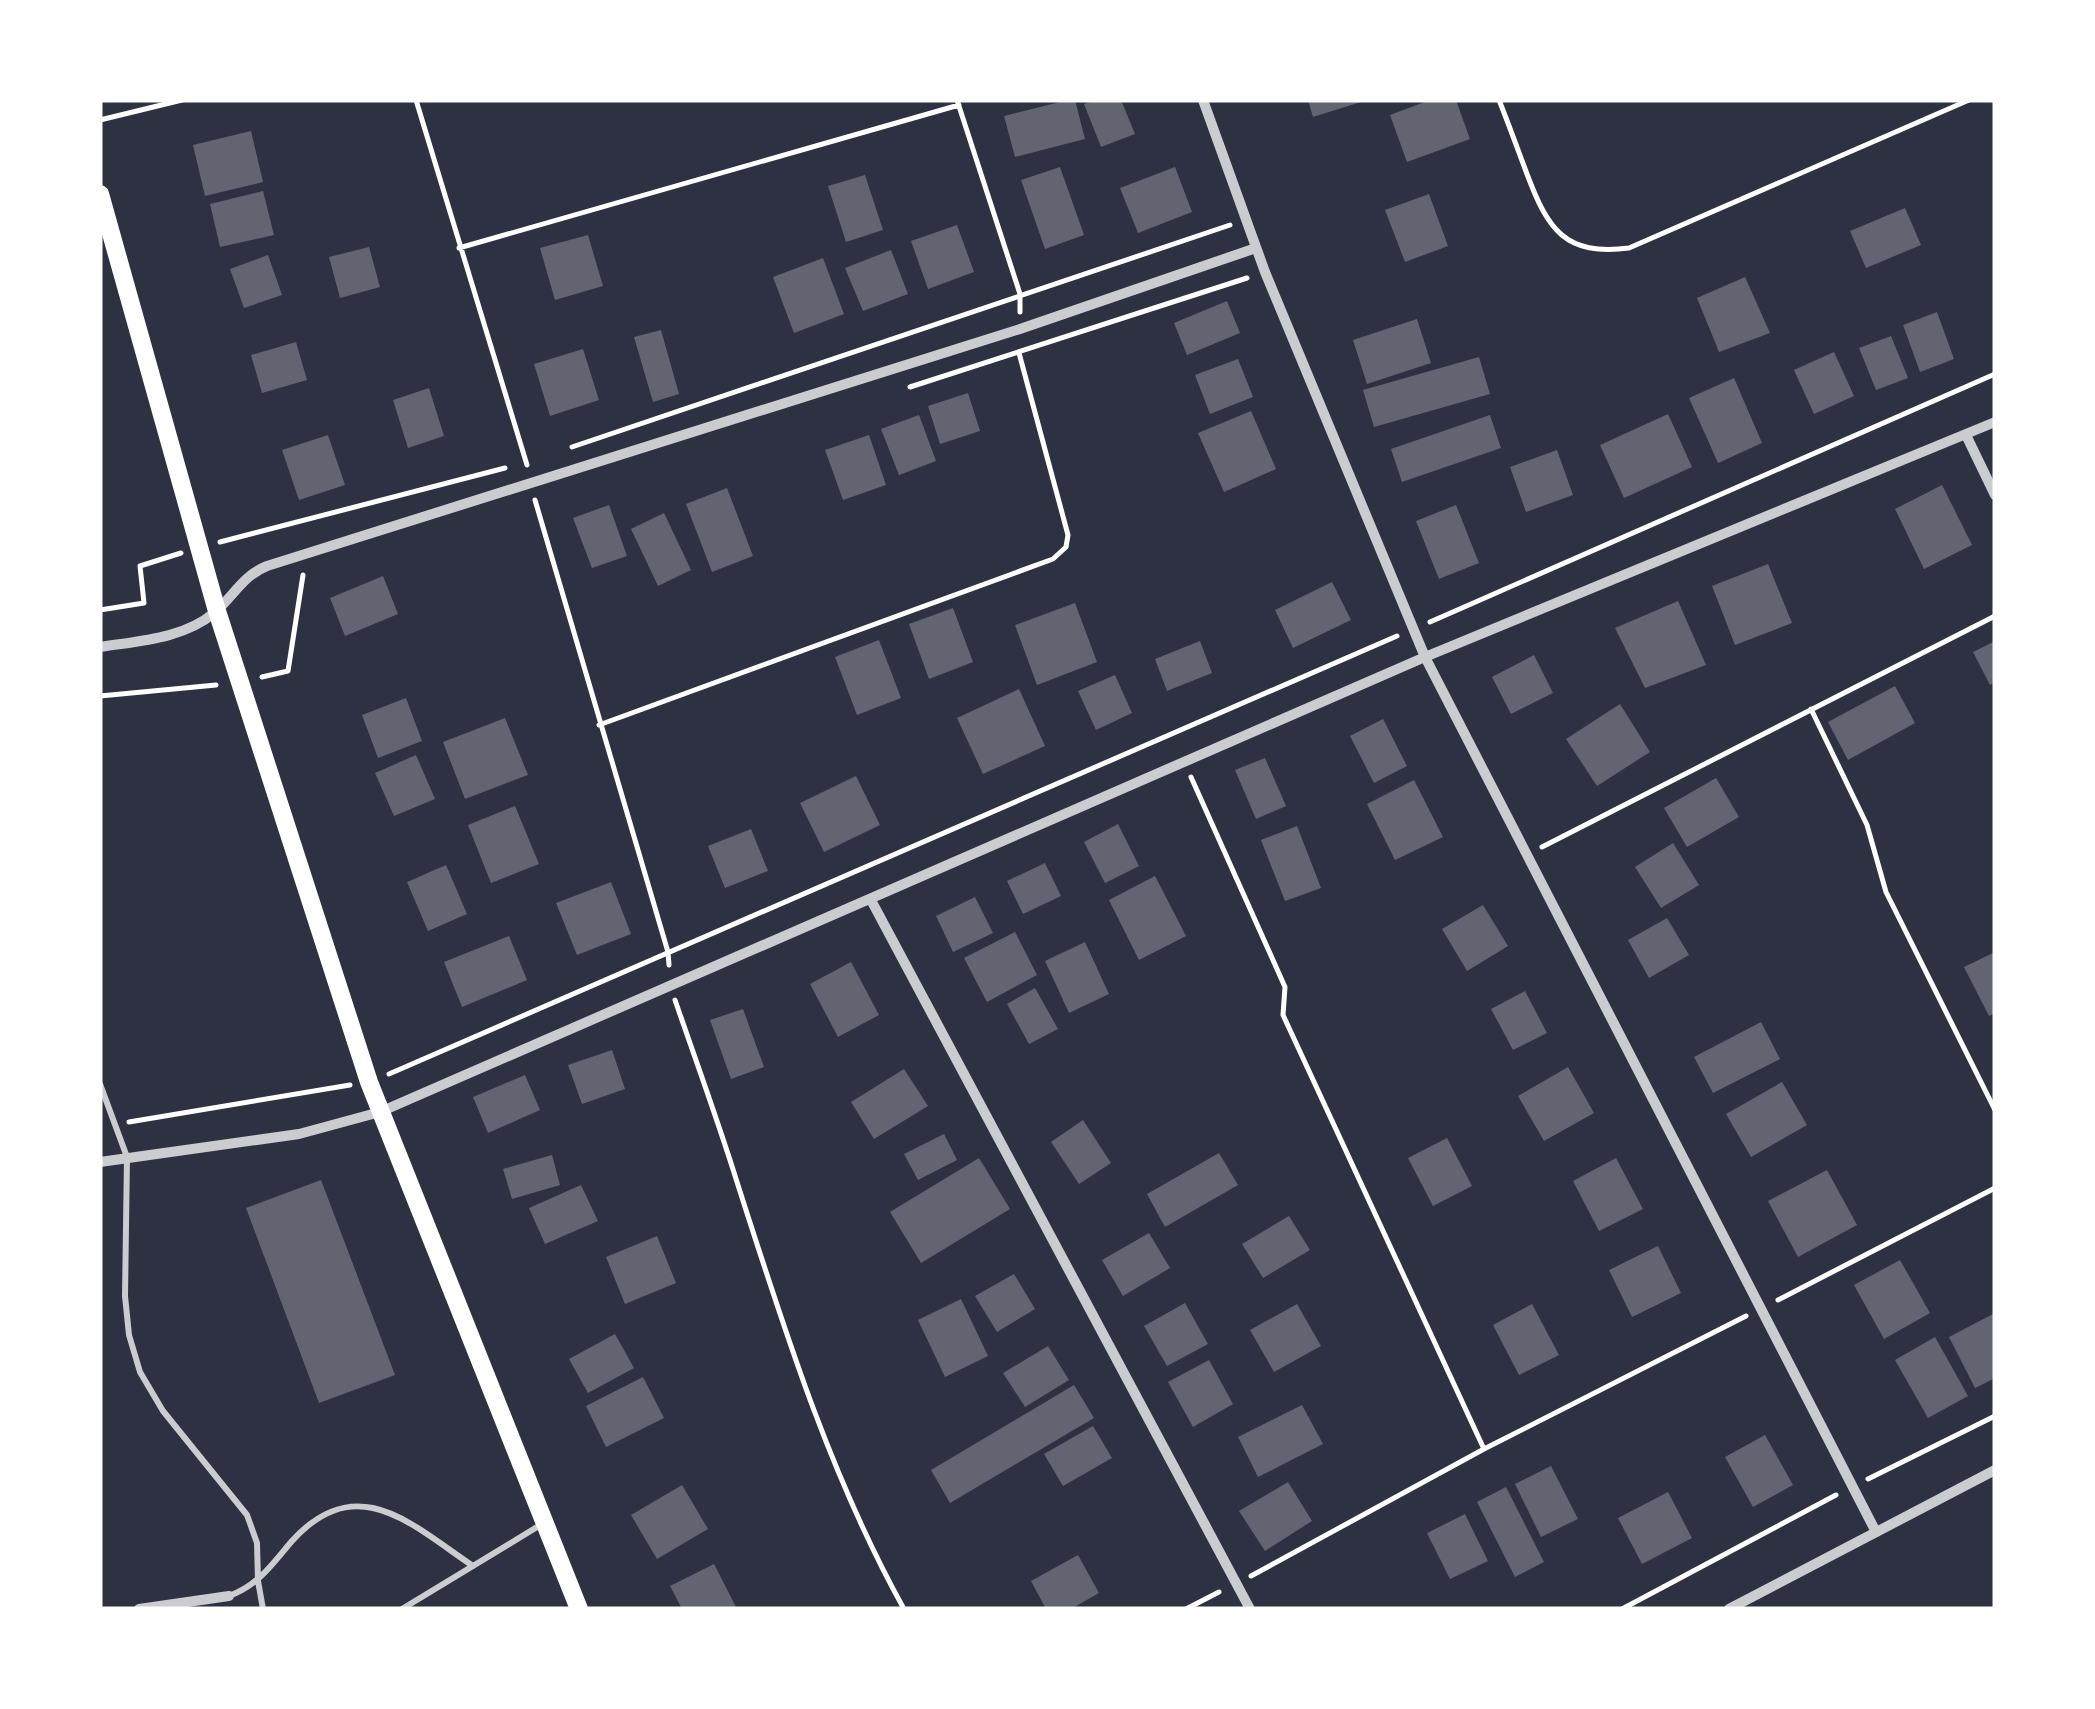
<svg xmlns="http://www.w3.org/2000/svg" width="2095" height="1709" viewBox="0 0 2095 1709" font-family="'Fira Sans Condensed',sans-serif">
  <rect width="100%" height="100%" fill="#2d3142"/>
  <path fill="#626471" d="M 1068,100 L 1075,100 L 1085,139 L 1015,157 L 1004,116 Z
    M 1096,100 L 1121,100 L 1135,134 L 1101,147 L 1084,104 Z
    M 1308,100 L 1364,100 L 1364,101 L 1313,117 Z
    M 1430,100 L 1456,100 L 1470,139 L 1407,162 L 1390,115 Z
    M 251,131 L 263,182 L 205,196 L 193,145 Z
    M 1060,167 L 1084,235 L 1045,249 L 1021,180 Z
    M 1175,167 L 1192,212 L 1138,233 L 1120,188 Z
    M 865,175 L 883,230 L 846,242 L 828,186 Z
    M 263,191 L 274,235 L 220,247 L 210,204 Z
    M 1429,194 L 1448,246 L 1405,262 L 1385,210 Z
    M 1905,208 L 1921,245 L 1866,268 L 1850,231 Z
    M 957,225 L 974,272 L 928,289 L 911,241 Z
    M 588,235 L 603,286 L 555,300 L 540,248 Z
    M 369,247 L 380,287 L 340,298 L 329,257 Z
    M 891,250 L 908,294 L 863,311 L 845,268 Z
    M 268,255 L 282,295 L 244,308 L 230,269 Z
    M 823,258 L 844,314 L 794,333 L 773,277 Z
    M 1745,277 L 1770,333 L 1719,352 L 1697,298 Z
    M 1227,301 L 1240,333 L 1187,355 L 1174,323 Z
    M 1937,312 L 1954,359 L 1920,372 L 1903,325 Z
    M 1417,319 L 1431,363 L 1367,384 L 1353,340 Z
    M 661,330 L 679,394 L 653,402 L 634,337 Z
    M 1891,336 L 1908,378 L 1876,390 L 1859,348 Z
    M 296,342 L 307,380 L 262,393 L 251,355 Z
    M 583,349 L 599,400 L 550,416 L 534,364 Z
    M 1834,352 L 1854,396 L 1814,414 L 1794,370 Z
    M 1479,357 L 1490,394 L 1374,427 L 1363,390 Z
    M 1238,359 L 1253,397 L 1210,414 L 1195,375 Z
    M 1734,378 L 1762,443 L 1718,463 L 1689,398 Z
    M 429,388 L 444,436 L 408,448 L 393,400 Z
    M 968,393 L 980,431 L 940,444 L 928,406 Z
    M 1251,411 L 1276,469 L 1224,492 L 1198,433 Z
    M 1668,414 L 1692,467 L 1624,498 L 1600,445 Z
    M 919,415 L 936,461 L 899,475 L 881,429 Z
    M 1490,415 L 1501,448 L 1402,482 L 1391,449 Z
    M 328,435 L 345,485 L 299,500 L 282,450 Z
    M 869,435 L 886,485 L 843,500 L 825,450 Z
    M 1557,450 L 1573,495 L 1526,512 L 1510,467 Z
    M 1942,485 L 1972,545 L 1924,569 L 1895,509 Z
    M 727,488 L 753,556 L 712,572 L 686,504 Z
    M 609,505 L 627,556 L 592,568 L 573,518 Z
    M 1456,505 L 1479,563 L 1439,579 L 1416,521 Z
    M 664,513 L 691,570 L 658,586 L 631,529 Z
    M 1768,564 L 1792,623 L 1735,645 L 1712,586 Z
    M 383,576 L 398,614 L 345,636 L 330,598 Z
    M 1332,582 L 1351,620 L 1293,648 L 1275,610 Z
    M 1678,601 L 1706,665 L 1645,688 L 1615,628 Z
    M 1075,603 L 1097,662 L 1037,685 L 1015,625 Z
    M 953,608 L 973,662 L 929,679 L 909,624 Z
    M 879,640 L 901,698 L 857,715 L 835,657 Z
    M 1200,641 L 1212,673 L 1167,691 L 1155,659 Z
    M 1995,641 L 1995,682 L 1990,685 L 1973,652 Z
    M 1534,655 L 1553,693 L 1511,714 L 1492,677 Z
    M 1115,675 L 1132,713 L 1096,730 L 1078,691 Z
    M 1895,686 L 1915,723 L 1848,760 L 1828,722 Z
    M 1019,689 L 1045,746 L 983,774 L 957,718 Z
    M 406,698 L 422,741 L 378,758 L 362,715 Z
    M 1620,704 L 1650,752 L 1597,786 L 1566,739 Z
    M 505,718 L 528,775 L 465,799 L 443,742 Z
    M 1383,719 L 1407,766 L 1374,783 L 1350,736 Z
    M 416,755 L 435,799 L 394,816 L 375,773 Z
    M 1265,758 L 1286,806 L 1256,819 L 1235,770 Z
    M 856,776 L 880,825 L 824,852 L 800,803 Z
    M 1716,778 L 1739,817 L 1687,847 L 1664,808 Z
    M 1414,780 L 1443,837 L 1395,860 L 1367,804 Z
    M 515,806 L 539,864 L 491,883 L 468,825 Z
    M 1118,824 L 1139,866 L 1105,883 L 1084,842 Z
    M 1297,826 L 1321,888 L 1285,901 L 1261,840 Z
    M 751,829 L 768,871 L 725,888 L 708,846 Z
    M 1673,843 L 1699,885 L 1661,908 L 1635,867 Z
    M 1045,863 L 1061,896 L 1023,914 L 1007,881 Z
    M 446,865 L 467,914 L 428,931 L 407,882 Z
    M 1155,876 L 1186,936 L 1139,960 L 1109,900 Z
    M 611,882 L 631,934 L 577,955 L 556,903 Z
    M 975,897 L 993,933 L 953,952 L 936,916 Z
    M 1483,905 L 1508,946 L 1467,971 L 1442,929 Z
    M 1667,918 L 1689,955 L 1649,978 L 1628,940 Z
    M 1015,932 L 1037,975 L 987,1002 L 964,958 Z
    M 509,936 L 527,980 L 462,1007 L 444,962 Z
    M 1085,942 L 1109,994 L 1069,1013 L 1045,961 Z
    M 1995,952 L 1995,1013 L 1989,1016 L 1964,967 Z
    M 851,962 L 879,1015 L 838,1037 L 810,984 Z
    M 1035,988 L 1058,1029 L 1029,1044 L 1007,1004 Z
    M 1525,991 L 1547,1033 L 1513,1050 L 1491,1009 Z
    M 743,1009 L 764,1067 L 731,1079 L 710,1020 Z
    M 1761,1022 L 1780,1059 L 1713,1093 L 1694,1057 Z
    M 612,1050 L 625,1089 L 582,1104 L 568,1065 Z
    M 1568,1067 L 1594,1113 L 1544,1141 L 1518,1096 Z
    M 904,1069 L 928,1106 L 874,1139 L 851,1102 Z
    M 525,1075 L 540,1110 L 488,1133 L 473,1097 Z
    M 1782,1082 L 1807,1125 L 1751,1157 L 1726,1114 Z
    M 1083,1120 L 1111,1163 L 1079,1184 L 1051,1142 Z
    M 944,1134 L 957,1160 L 918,1180 L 904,1154 Z
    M 1447,1138 L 1472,1186 L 1433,1206 L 1408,1158 Z
    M 1219,1153 L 1238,1185 L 1165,1227 L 1147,1194 Z
    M 552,1155 L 560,1185 L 512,1199 L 503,1169 Z
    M 979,1158 L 1010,1209 L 921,1263 L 890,1212 Z
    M 1616,1158 L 1643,1209 L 1599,1231 L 1573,1181 Z
    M 1827,1170 L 1857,1225 L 1798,1257 L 1768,1201 Z
    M 321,1180 L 395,1375 L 319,1403 L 246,1208 Z
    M 581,1185 L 598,1221 L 545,1244 L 529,1208 Z
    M 1289,1216 L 1310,1250 L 1263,1278 L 1242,1244 Z
    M 1149,1233 L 1170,1268 L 1123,1296 L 1102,1260 Z
    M 657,1236 L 676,1283 L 625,1304 L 606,1257 Z
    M 1658,1246 L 1681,1293 L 1632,1317 L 1609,1270 Z
    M 1900,1260 L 1930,1313 L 1884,1339 L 1854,1285 Z
    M 1014,1274 L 1035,1309 L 997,1332 L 975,1296 Z
    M 961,1299 L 988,1356 L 945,1377 L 918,1320 Z
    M 1185,1303 L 1208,1344 L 1167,1366 L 1144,1326 Z
    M 1297,1304 L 1321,1346 L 1274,1372 L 1250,1330 Z
    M 1532,1304 L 1559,1355 L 1519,1375 L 1493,1325 Z
    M 1993,1314 L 1995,1378 L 1975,1388 L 1949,1337 Z
    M 615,1334 L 634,1368 L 588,1393 L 569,1359 Z
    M 1935,1337 L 1968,1396 L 1928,1418 L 1895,1360 Z
    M 1048,1346 L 1069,1380 L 1025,1407 L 1003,1373 Z
    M 1209,1360 L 1233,1404 L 1193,1427 L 1168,1382 Z
    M 643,1377 L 664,1418 L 606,1447 L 586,1406 Z
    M 1074,1385 L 1094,1418 L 950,1503 L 931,1470 Z
    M 1302,1405 L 1323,1444 L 1258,1477 L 1238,1437 Z
    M 1093,1426 L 1112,1458 L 1063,1486 L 1044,1454 Z
    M 1765,1435 L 1793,1485 L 1753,1507 L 1725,1457 Z
    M 1551,1466 L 1578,1519 L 1541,1537 L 1515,1484 Z
    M 1288,1482 L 1312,1521 L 1265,1551 L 1239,1511 Z
    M 682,1485 L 708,1529 L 657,1559 L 631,1515 Z
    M 1506,1487 L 1544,1562 L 1515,1577 L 1477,1502 Z
    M 1668,1492 L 1692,1538 L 1642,1564 L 1618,1518 Z
    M 1465,1514 L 1488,1561 L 1450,1579 L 1427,1533 Z
    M 1078,1555 L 1099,1593 L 1071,1609 L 1046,1609 L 1031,1581 Z
    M 714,1564 L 737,1609 L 682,1609 L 670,1586 Z"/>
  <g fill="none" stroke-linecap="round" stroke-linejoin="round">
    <path stroke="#fff" stroke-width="5" d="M 416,100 L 527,465
      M 957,100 L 1020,294 L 1020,312
      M 1499,100 C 1509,125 1518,150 1527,174 C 1548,230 1565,256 1629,248 L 1969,100
      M 100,120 L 182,100
      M 459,248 L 959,105
      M 910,387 L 1247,278
      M 572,447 L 1230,225
      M 535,500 L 668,952 L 669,965
      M 220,542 L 505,468
      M 100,610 L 144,603 L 140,566 L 181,553
      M 1430,622 L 1995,374
      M 262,677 L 288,671 L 303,575
      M 100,696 L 216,685
      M 1811,709 L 1867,825 L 1886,892 L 1995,1110
      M 599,725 L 1053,559 L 1066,547 L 1068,535 L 1019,353
      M 1191,777 L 1285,987 L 1283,1015 L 1484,1449
      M 1542,847 L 1995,616
      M 675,1000 C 696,1061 718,1121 737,1182 C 784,1328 829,1474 904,1609
      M 389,1074 L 1397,636
      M 129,1122 L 350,1085
      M 1778,1300 L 1995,1188
      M 1868,1479 L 1995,1416
      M 1251,1576 L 1484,1449 L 1746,1316
      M 1186,1609 L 1219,1592
      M 1622,1609 L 1836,1495"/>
    <path stroke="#caccd0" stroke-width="6" d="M 100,1084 L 127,1157 L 125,1296 L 129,1335 L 140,1372 L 163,1411 L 247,1515 L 257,1543 L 258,1581 L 263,1609
      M 229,1596 C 259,1585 272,1564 292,1541 C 357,1469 412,1525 473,1566
      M 402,1609 L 542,1524"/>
    <path stroke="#caccd0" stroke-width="10" d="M 1203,100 L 1265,272 L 1425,657 L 1876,1532
      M 1966,435 L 1995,495
      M 100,647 C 138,641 183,639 214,613 C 234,596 242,576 267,566 L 1020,329 L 1256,248
      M 871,900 L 1250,1609
      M 100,1162 L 299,1134 L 380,1112 L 1425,657 L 1995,422
      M 139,1609 L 229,1596
      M 1729,1609 L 1995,1470"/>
    <path stroke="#fff" stroke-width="18" d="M 100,194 L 217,611 L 369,1082 L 579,1609"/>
  </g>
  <rect width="2095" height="1709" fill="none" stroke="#ffffff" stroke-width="205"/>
</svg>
